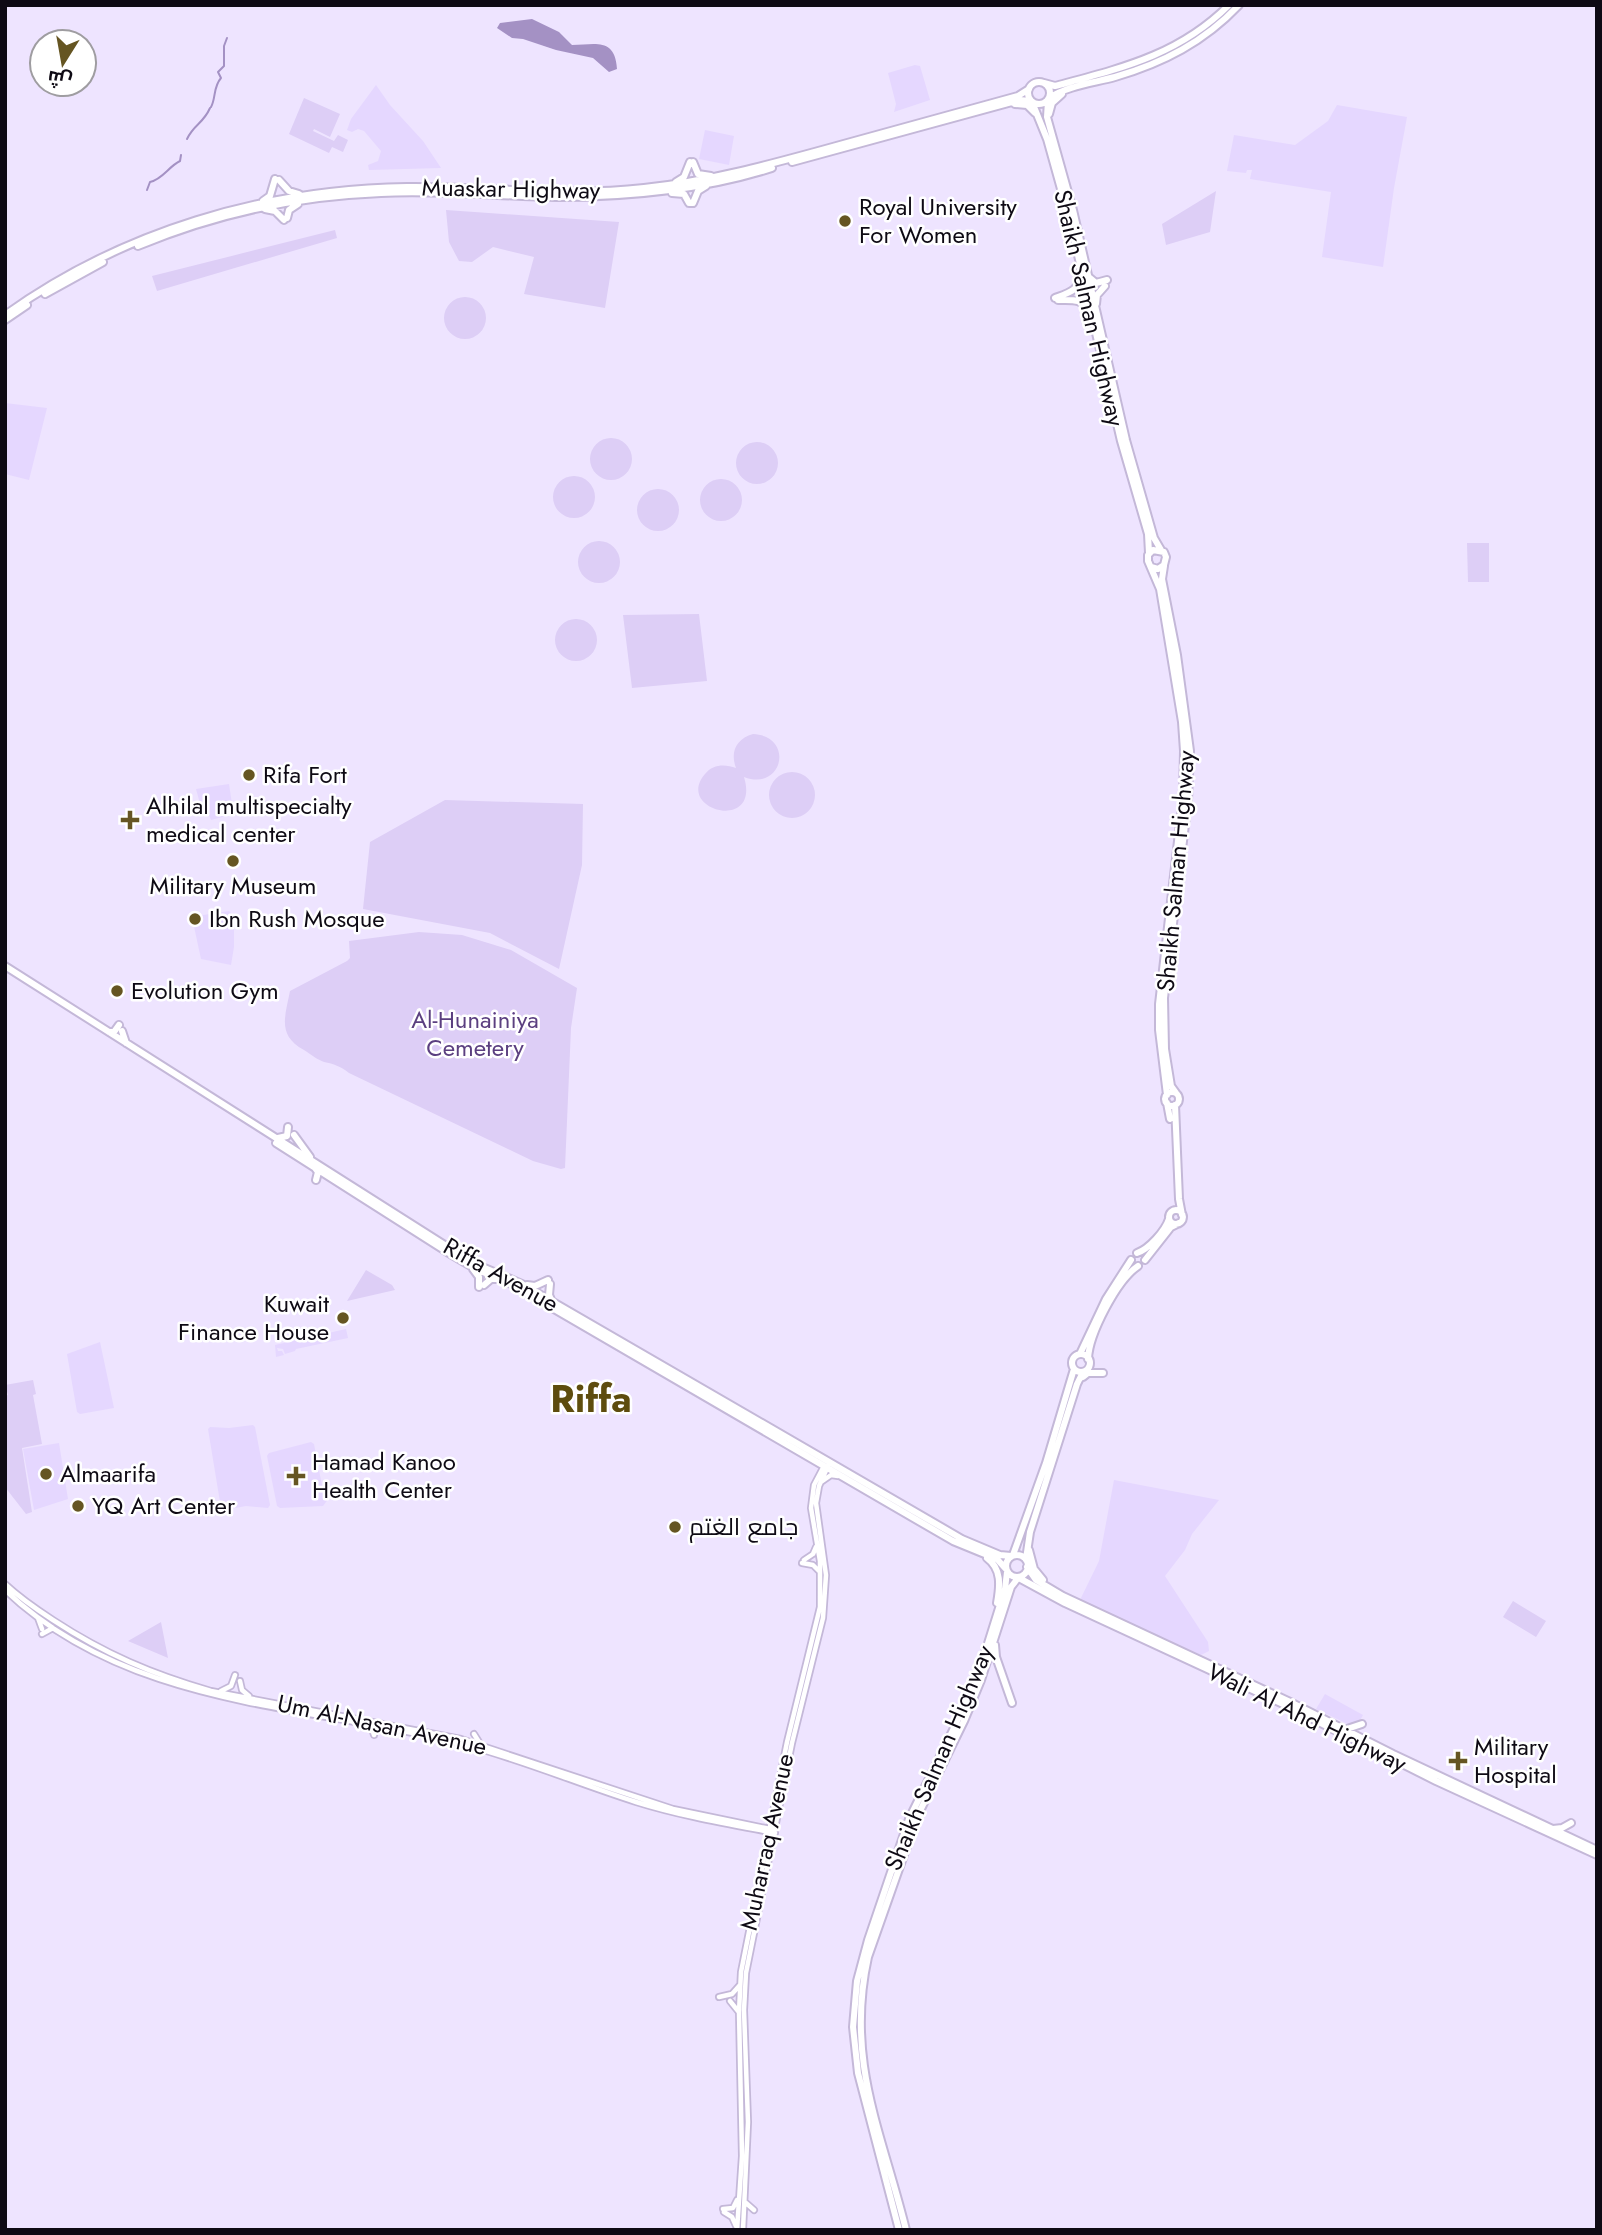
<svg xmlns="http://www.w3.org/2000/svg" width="1602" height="2235" viewBox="0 0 1602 2235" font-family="Jost,Cairo,sans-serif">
  <rect width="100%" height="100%" fill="#eee4ff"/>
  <path fill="#e5d7ff" d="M 915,65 L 920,66 L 930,100 L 894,112 L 896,104 L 888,73 Z
    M 376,85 L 390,105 L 423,141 L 441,168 L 369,170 L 368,165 L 378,161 L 381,151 L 364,131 L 358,129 L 352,132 L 347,130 L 351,119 Z
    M 1337,105 L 1407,117 L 1394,188 L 1383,267 L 1322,257 L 1331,192 L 1250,179 L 1252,170 L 1247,170 L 1246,173 L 1227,171 L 1234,135 L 1295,145 L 1328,121 Z
    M 705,130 L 734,136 L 729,165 L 699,159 Z
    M 5,403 L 47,408 L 29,480 L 5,474 Z
    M 229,784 L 232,804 L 227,807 L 230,815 L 211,820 L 208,813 L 202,811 L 196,789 Z
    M 229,911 L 234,916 L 234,947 L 231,965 L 201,959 L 193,922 L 198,921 L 197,916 Z
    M 346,1329 L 348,1338 L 296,1349 L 295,1351 L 285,1354 L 283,1349 L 277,1348 L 278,1351 L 282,1351 L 284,1355 L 276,1357 L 275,1345 Z
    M 100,1342 L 114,1408 L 80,1414 L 77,1412 L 67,1354 Z
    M 253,1425 L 255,1427 L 270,1505 L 268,1508 L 246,1506 L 230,1509 L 220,1502 L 208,1429 L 210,1427 L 229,1428 Z
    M 311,1442 L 314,1444 L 324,1496 L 329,1498 L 323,1506 L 280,1508 L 277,1506 L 267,1456 L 269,1453 Z
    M 59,1443 L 68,1499 L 34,1510 L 23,1449 Z
    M 1114,1480 L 1219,1500 L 1192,1534 L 1185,1550 L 1165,1576 L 1208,1642 L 1209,1651 L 1201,1655 L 1080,1600 L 1099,1561 Z
    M 1325,1694 L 1363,1715 L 1358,1724 L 1354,1727 L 1316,1709 Z"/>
  <path fill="#ddcef6" d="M 304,98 L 340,114 L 330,137 L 314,129 L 313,131 L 334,141 L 338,135 L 348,140 L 343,152 L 332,147 L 329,153 L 289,134 Z
    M 1216,191 L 1210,232 L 1166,245 L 1162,224 Z
    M 446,210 L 619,222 L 605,308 L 524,294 L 534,257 L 493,247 L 472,262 L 459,261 L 449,242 Z
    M 335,230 L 337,238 L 157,291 L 152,276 Z
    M444 318a21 21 0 1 1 42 0a21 21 0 1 1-42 0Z
    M590 459a21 21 0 1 1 42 0a21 21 0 1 1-42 0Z
    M736 463a21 21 0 1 1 42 0a21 21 0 1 1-42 0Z
    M553 497a21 21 0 1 1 42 0a21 21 0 1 1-42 0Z
    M700 500a21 21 0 1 1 42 0a21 21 0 1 1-42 0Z
    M637 510a21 21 0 1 1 42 0a21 21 0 1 1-42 0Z
    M578 562a21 21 0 1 1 42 0a21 21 0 1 1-42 0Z
    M 1467,543 L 1489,543 L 1489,582 L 1468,582 Z
    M 699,614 L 707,681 L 632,688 L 623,615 Z
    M555 640a21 21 0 1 1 42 0a21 21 0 1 1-42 0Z
    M 753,734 C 795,736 783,792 744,777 C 761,833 674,810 705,774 C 713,764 725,764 736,768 C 730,752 736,739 753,734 Z
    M769 795a23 23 0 1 1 46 0a23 23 0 1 1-46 0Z
    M 445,800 L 583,804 L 582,865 L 559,969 L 490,933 L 363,909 L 370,842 Z
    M 419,932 L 462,935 L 511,950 L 577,988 L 571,1028 L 565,1168 L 561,1169 L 533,1161 L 349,1073 C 340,1066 334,1064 324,1062 C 318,1060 310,1054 304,1050 C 277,1035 285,1017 290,991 L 347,961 L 350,958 L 349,941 Z
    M 366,1270 L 392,1285 L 395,1290 L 347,1301 Z
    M 33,1380 L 36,1394 L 33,1395 L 42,1444 L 22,1448 L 32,1512 L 26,1514 L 5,1487 L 5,1396 L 8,1395 L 5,1385 Z
    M 1513,1601 L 1546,1621 L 1536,1637 L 1503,1617 Z
    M 161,1622 L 168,1658 L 128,1641 Z"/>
  <path fill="#a491c4" d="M 532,19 L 559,32 L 572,45 C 595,45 615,37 617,69 L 609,72 L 593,58 L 556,50 L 523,39 L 512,38 L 497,28 L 500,23 Z"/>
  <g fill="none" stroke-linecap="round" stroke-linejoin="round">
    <path stroke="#a491c4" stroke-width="2" d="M 211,107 C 216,98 213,87 221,78 L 218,72 L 224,66 L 224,46 L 227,38
      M 187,139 C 194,124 203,124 210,108
      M 147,190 L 150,182 C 163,179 168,167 180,161 L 181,155"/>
    <g stroke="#c4b8d8" stroke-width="8">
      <path id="secondary" d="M 821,1482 L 831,1475 L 838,1476
        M 804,1560 L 813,1554 L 816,1547
        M 802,1563 L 813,1565 L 819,1571
        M 5,1584 C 20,1598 36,1609 53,1620 C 105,1654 152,1674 211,1691 L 461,1739 L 673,1809 L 775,1830
        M 5,1590 C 130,1709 308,1704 465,1745 C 523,1760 579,1784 636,1802 C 681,1816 728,1824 775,1833
        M 38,1618 L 42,1629
        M 42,1634 L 53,1628
        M 240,1681 L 242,1690 L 249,1696
        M 221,1691 L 231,1686 L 235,1675
        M 368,1727 L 372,1729 L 374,1735
        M 474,1734 L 479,1742
        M 719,1997 L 732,1994 L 740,1985
        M 730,2001 L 738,2011
        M 746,2203 L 754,2210
        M 723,2209 L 733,2208 L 737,2200
        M 724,2212 L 732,2217 L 736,2226
        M 737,2230 L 742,2156 L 739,2012 L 741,1972 L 787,1742 L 820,1607 L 820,1561 L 811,1508 L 814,1485 L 824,1466
        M 743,2230 L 748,2122 L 744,2010 L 746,1973 L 792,1743 L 823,1618 L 826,1575 L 816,1503 L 819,1486 L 828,1466"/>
    </g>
    <g stroke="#c4b8d8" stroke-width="10">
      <path id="primary" d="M1028 93a11 11 0 1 1 22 0a11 11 0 1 1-22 0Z
        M 1044,83 L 1055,86 C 1122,68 1179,55 1229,5
        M 1049,98 C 1067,86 1093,83 1115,77 C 1163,63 1204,42 1239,5
        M 1048,101 L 1047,117 L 1073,210 L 1126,440 L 1154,538 L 1161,550
        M 1032,102 L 1047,139 L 1071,225 L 1121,441 L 1148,534 L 1149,553
        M 1015,104 L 1027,105 L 1035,113
        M 1049,114 L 1052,103 L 1062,94
        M 693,162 L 698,174 L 711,176
        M 792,162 L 1019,100 L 1030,101
        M 279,180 L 289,191 L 299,194
        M 676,182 L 684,177 L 690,162
        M 672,193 L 684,194 L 689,203 L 693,203 L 698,191 L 706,186
        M 263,201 L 270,196 L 275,179
        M 265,209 L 275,211 L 284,220
        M 287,218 L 289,210 L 298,204
        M 138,246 C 215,214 298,196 381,193 C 440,190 498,196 557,197 C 629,197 703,190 772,168
        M 1090,278 L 1096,283 L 1107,280
        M 45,294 L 103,262
        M 1055,298 C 1069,293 1081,290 1080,273
        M 1058,300 C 1072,300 1083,298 1089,312
        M 1096,304 L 1097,295 L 1105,286
        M 5,315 C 122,231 264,189 407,187 C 486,186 565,197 644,188 C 711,181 775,163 840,145 C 900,128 959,112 1018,96 L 1029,89
        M 5,320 L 27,305
        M 1164,566 L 1162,579 L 1177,655 L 1190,751 L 1188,800 L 1164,998 L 1165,1049 L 1171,1086 L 1176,1093
        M 1151,567 L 1158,569 L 1164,565 L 1166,557 L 1164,552 L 1153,550 L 1148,555 L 1148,561 L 1160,589 L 1182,722 L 1184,751 L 1183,798 L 1159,1004 L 1159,1030 L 1167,1095
        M 5,966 L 473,1263 L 522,1284 L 962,1539 L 1000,1555 L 1011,1556
        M 122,1031 L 126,1043
        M 109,1032 L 114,1032 L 119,1025
        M1165 1099a7 7 0 1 1 14 0a7 7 0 1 1-14 0Z
        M 1167,1103 L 1170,1119
        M 1175,1105 L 1179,1199 L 1182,1215
        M 294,1135 L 310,1157
        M 278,1138 L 287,1136 L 288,1127
        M 276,1143 L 452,1255 L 476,1269 L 511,1284 L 953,1541 L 997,1559 L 1005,1568
        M 315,1168 L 318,1172 L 316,1180
        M1169 1217a7 7 0 1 1 14 0a7 7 0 1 1-14 0Z
        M 1137,1253 C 1149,1249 1165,1231 1169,1219
        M 1145,1260 L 1171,1227 L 1179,1223
        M 473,1269 L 479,1277 L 479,1287
        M 550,1284 L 549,1295 L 552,1302
        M 484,1285 L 491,1279 L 497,1279
        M 527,1285 L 535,1286 L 548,1280
        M 1080,1354 L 1106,1299 L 1131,1260
        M1072 1363a9 9 0 1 1 18 0a9 9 0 1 1-18 0Z
        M 1088,1359 C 1089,1334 1117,1280 1138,1266
        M 1083,1377 L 1088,1373 L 1103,1373
        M 1029,1550 L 1034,1569 L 1043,1580
        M1006 1566a11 11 0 1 1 22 0a11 11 0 1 1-22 0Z
        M 1013,1555 L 1046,1463 L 1074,1369
        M 987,1558 C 1002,1569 1000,1586 997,1603
        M 1026,1559 L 1030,1532 L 1077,1384 L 1083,1372
        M 1027,1567 L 1036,1580 L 1063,1596 L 1288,1701 L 1393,1754 L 1597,1850
        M 1019,1578 L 1065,1603 L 1283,1704 L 1436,1781 L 1597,1855
        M 995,1645 L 996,1657 L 1012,1703
        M 1347,1729 L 1362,1724
        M 1553,1829 L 1562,1828 L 1571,1823
        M 899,2230 L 858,2073 L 853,2027 L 857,1981 L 868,1940 L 909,1819 L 954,1728 L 980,1669 L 1005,1589 L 1007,1572
        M 906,2230 C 882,2132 845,2061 868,1957 L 918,1815 L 964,1721 L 981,1680 L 1011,1587 L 1018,1578"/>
    </g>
    <use href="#secondary" stroke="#fff" stroke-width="4.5"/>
    <use href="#primary" stroke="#fff" stroke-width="6"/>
  </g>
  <g fill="#655522" stroke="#fff" stroke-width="2.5">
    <circle cx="845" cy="221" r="7"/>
    <circle cx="249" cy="775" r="7"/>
    <path d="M126.5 809.5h7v7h7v7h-7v7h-7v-7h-7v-7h7z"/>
    <circle cx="233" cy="861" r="7"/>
    <circle cx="195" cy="919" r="7"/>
    <circle cx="117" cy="991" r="7"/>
    <circle cx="343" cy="1318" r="7"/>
    <circle cx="46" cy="1474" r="7"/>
    <path d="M292.5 1465.5h7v7h7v7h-7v7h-7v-7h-7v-7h7z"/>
    <circle cx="78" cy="1506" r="7"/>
    <circle cx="675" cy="1527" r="7"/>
    <path d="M1454.5 1750.5h7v7h7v7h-7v7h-7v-7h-7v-7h7z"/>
  </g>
  <g text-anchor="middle" stroke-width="5" stroke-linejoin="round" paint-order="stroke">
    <g font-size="24" fill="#0e0a14" stroke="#fff">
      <text transform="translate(511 189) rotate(1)" y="8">Muaskar Highway</text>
      <text transform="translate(1089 308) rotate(77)" y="8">Shaikh Salman Highway</text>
      <text transform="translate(1176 871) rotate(-85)" y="8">Shaikh Salman Highway</text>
      <text transform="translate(501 1275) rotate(29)" y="8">Riffa Avenue</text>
      <text transform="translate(1307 1718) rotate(26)" y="8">Wali Al Ahd Highway</text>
      <text transform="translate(382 1725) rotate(12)" y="8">Um Al-Nasan Avenue</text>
      <text transform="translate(939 1758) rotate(-67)" y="8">Shaikh Salman Highway</text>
      <text transform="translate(767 1842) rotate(-78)" y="8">Muharraq Avenue</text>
    </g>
    <g font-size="24" fill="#0e0a14" stroke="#fff" text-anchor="start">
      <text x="859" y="215">Royal University<tspan x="859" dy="28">For Women</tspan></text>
      <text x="263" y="783">Rifa Fort</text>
      <text x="146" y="814">Alhilal multispecialty<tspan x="146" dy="28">medical center</tspan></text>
      <text x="233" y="894" text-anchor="middle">Military Museum</text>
      <text x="209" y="927">Ibn Rush Mosque</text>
      <text x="131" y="999">Evolution Gym</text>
      <text x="329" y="1312" text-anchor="end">Kuwait<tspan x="329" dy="28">Finance House</tspan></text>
      <text x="312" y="1470">Hamad Kanoo<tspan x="312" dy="28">Health Center</tspan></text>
      <text x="60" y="1482">Almaarifa</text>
      <text x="92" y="1514">YQ Art Center</text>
      <text x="689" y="1535">جامع الغتم</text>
      <text x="1474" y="1755">Military<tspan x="1474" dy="28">Hospital</tspan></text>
    </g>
    <g font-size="24" fill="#5b3f80" stroke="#fff">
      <text x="475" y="1028">Al-Hunainiya<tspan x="475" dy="28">Cemetery</tspan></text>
    </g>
    <g font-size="38" font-weight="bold" fill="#5e4c0e" stroke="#fff">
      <text x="591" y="1412">Riffa</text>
    </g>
  </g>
  <rect width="1602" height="2235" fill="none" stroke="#0e0a14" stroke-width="14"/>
  <g transform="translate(63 63) rotate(191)"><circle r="33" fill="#ffffff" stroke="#9f9da1" stroke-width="2"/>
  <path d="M0-5L12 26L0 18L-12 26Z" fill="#655522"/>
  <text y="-10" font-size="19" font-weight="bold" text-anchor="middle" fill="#0e0a14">ش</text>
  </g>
</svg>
